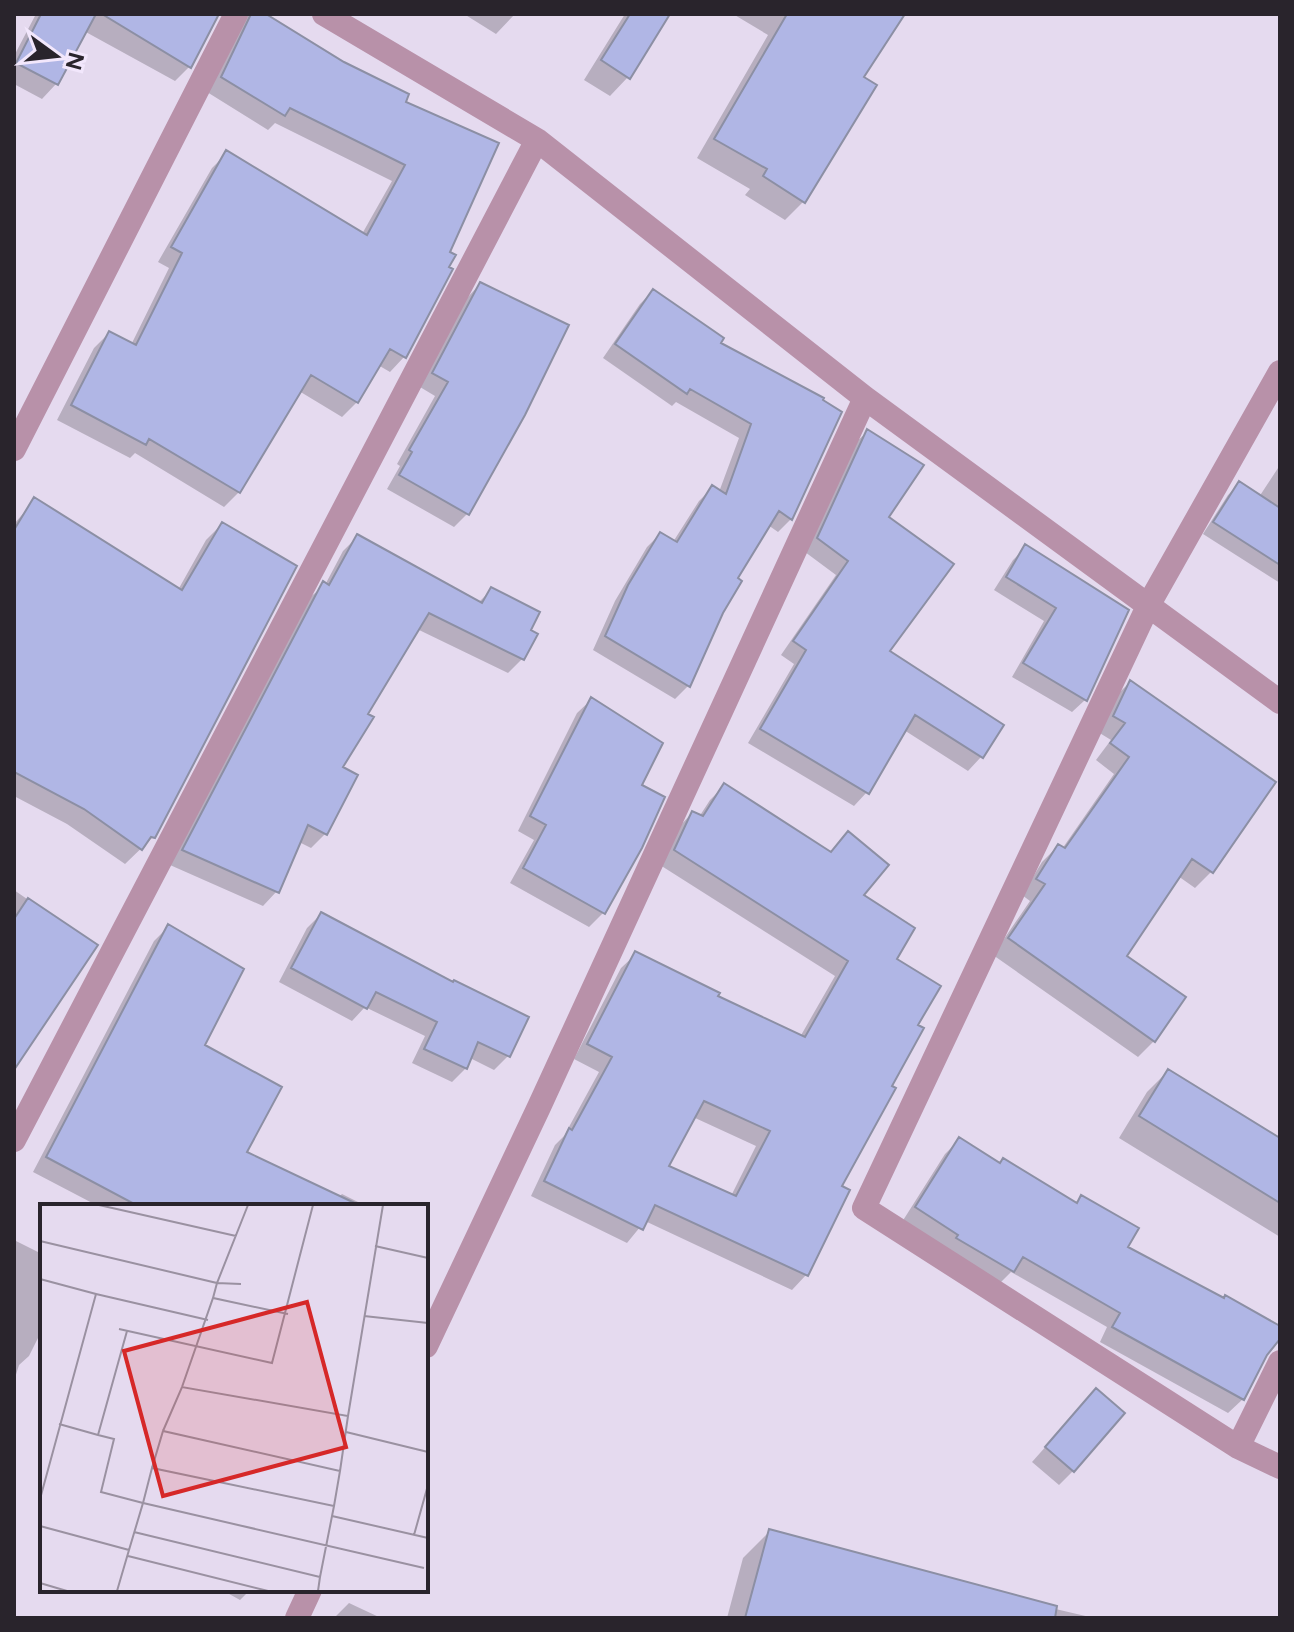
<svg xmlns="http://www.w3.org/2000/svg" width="1294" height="1632" viewBox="0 0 1294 1632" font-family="Figtree,sans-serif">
  <rect width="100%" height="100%" fill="#e5daef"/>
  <path fill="#0003" fill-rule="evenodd" d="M 36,14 L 217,14 L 189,67 L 175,81 L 84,31 L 56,84 L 42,99 L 14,84 L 14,56 Z
    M 224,14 L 264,14 L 403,102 L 496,144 L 404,357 L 390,372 L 378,365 L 357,402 L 342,417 L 299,391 L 239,492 L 224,507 L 135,453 L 130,458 L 57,420 L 94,348 L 109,333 L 131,345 L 169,268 L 158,262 L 212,168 L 227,153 L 362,234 L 392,181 L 275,123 L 268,130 L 207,92 Z
    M 464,14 L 515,14 L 496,34 Z
    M 625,14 L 668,14 L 628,77 L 610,96 L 584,80 Z
    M 733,14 L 903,14 L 861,78 L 804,201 L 785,220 L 745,195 L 750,189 L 697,158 L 768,35 Z
    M 480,284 L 467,514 L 454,527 L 387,489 L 400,466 L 397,464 L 435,396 L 420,387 L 467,298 Z
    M 653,291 L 718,344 L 839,413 L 791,519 L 778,532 L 768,525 L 735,578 L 688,686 L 675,699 L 593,650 L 615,601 L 647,547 L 660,534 L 673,542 L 699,501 L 712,488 L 719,492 L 739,438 L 676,402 L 672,406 L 603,358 L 640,304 Z
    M 868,431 L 886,518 L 887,652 L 1001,725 L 981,757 L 968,771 L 904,730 L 867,792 L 854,806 L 748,743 L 794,664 L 781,655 L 836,575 L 805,552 L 854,444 Z
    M 1280,465 L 1280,583 L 1203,534 L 1228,495 L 1239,484 L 1259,497 Z
    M 35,500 L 178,590 L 206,540 L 222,524 L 153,837 L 125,864 L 67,824 L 14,796 L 14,524 Z
    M 357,537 L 478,603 L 491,590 L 528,631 L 522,659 L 508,673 L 417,629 L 366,714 L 340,768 L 325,834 L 311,848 L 299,842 L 277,891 L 263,906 L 170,865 L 309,598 L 325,585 L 343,551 Z
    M 1026,547 L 1127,611 L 1085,700 L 1072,712 L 1012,677 L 1044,621 L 994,590 L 1013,560 Z
    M 1130,682 L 1273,782 L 1211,872 L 1195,888 L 1178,876 L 1124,956 L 1154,1041 L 1138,1057 L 993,955 L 1030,901 L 1022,895 L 1042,862 L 1058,846 L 1062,849 L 1114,774 L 1096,760 L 1111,740 L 1098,732 L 1114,698 Z
    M 592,699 L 639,786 L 603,913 L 589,927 L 510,883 L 534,840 L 518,831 L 577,713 Z
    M 725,785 L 830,853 L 848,834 L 861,895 L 895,960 L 915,1025 L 839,1187 L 806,1275 L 792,1290 L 645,1221 L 627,1243 L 531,1196 L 555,1145 L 564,1136 L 599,1072 L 574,1059 L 621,968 L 636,954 L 715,997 L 800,1037 L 835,976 L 660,865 L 678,828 L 692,813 L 699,817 L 710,800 ZM 693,1117 L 756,1146 L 731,1196 L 666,1166 Z
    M 14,890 L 95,946 L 14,1060 Z
    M 321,914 L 452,984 L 526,1018 L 508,1056 L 494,1070 L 470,1058 L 466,1068 L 452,1082 L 412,1063 L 425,1036 L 365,1007 L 352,1021 L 279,982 L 307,928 Z
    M 168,927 L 202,1046 L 245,1153 L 339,1197 L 342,1194 L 366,1206 L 98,1206 L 33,1172 L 154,941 Z
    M 1168,1071 L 1280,1140 L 1280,1237 L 1119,1138 L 1147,1092 Z
    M 960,1139 L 999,1165 L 1075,1204 L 1082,1197 L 1125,1248 L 1280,1329 L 1280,1335 L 1264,1356 L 1243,1399 L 1228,1413 L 1100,1342 L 1107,1327 L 1011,1272 L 998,1285 L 902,1222 L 945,1154 Z
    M 14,1240 L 42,1254 L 42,1330 L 29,1356 L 19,1365 L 14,1381 Z
    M 1096,1390 L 1073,1471 L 1059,1485 L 1032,1462 Z
    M 770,1531 L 1030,1603 L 1094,1618 L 727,1618 L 743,1558 Z
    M 222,1590 L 250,1590 L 240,1600 Z
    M 349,1603 L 381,1618 L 334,1618 Z"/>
  <path fill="#b0b6e5" stroke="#8c8fa4" stroke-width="2" fill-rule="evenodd" d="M 41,14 L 96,14 L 58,85 L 16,63 Z
    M 102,14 L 219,14 L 191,68 Z
    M 251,14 L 266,14 L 344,62 L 409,94 L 406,102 L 499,143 L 450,252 L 456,255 L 449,267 L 453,269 L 406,358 L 390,349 L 358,403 L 311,375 L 240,493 L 149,439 L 146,445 L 71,405 L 109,331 L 136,345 L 182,253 L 171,247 L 226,150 L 367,235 L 405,165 L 290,108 L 285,116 L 221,77 Z
    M 630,14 L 670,14 L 630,79 L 601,60 Z
    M 787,14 L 905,14 L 864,77 L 877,85 L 805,203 L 763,176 L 767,169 L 714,139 Z
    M 480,282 L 569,325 L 525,415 L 469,515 L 399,475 L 412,452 L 409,450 L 448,382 L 432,373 Z
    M 653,289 L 724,338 L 721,343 L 824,398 L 823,400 L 842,412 L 792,520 L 779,511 L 738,578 L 742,581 L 723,613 L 690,687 L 605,636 L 628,585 L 660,532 L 677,542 L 712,485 L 726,494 L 751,424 L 690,389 L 687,394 L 615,344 Z
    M 867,429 L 924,465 L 889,517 L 954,564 L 890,651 L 1004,725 L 983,758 L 915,715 L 869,794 L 760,729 L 806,650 L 793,641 L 848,561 L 817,538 Z
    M 1239,481 L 1280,508 L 1280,565 L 1213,522 Z
    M 34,497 L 182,590 L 222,522 L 297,566 L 155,838 L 151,837 L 142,850 L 84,809 L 14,772 L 14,530 Z
    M 357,534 L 482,603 L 491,587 L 540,612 L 531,630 L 538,634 L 524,660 L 429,613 L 368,714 L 374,717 L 343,767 L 358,775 L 327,835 L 308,825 L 279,893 L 182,850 L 323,581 L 329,585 Z
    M 1025,544 L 1129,610 L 1087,701 L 1023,663 L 1056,608 L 1006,577 Z
    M 1130,680 L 1276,782 L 1213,873 L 1192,859 L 1127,956 L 1186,997 L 1155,1042 L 1008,938 L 1045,884 L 1036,879 L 1058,844 L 1065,848 L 1129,757 L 1110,743 L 1125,723 L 1113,716 Z
    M 591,697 L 663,743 L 642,785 L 665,797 L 642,848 L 605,914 L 523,868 L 546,825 L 530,816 Z
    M 724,783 L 831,852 L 848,831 L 889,865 L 864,895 L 915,928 L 897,959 L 941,986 L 918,1025 L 924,1028 L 892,1086 L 896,1088 L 842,1186 L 850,1190 L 808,1276 L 655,1205 L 643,1230 L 544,1181 L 569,1128 L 572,1130 L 612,1057 L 587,1044 L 635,951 L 720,993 L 718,996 L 805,1037 L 848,961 L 674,850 L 692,811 L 703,816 ZM 704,1101 L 770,1131 L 736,1196 L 669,1166 Z
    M 28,898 L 98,945 L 14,1070 L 14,919 Z
    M 321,912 L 453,982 L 454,980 L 529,1017 L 510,1057 L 478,1042 L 467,1069 L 424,1049 L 437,1022 L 376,992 L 367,1009 L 291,968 Z
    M 168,924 L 244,969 L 205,1045 L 282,1087 L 247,1152 L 361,1206 L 138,1206 L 46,1157 Z
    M 1168,1069 L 1280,1138 L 1280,1203 L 1139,1116 Z
    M 959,1137 L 1000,1163 L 1003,1158 L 1077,1203 L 1081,1195 L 1139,1228 L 1128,1247 L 1224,1298 L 1225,1295 L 1280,1326 L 1280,1339 L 1267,1355 L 1244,1400 L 1112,1327 L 1120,1313 L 1023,1257 L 1014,1272 L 956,1238 L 958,1235 L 915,1207 Z
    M 1096,1388 L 1125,1413 L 1074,1472 L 1045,1447 Z
    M 769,1529 L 1057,1606 L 1055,1618 L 745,1618 Z"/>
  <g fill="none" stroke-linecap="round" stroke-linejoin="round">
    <path stroke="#b891a9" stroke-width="24" d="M 1280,372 L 1149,604 L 864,1208 L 1238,1447 L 1280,1467
      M 865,398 L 1280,702
      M 14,449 L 236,14
      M 14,1140 L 537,140 L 324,14
      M 426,1346 L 539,1107 L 865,398 L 537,140
      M 1238,1447 L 1280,1362
      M 297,1618 L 310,1590"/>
  </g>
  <g transform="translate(40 1204)">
    <rect width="388" height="388" fill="#e5daef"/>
    <path fill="none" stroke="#9a91a1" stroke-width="2" d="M 59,1 L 196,32M 0,37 L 177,79 L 208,1M 335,42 L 388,54M 0,75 L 56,90 L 0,295M 56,90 L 168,116M 173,94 L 177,79 L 201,80M 324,112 L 388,119M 79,125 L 232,159 L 273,1M 87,127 L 58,231 L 74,235 L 61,288 L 103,299 L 112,264 L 294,302 L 280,373M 142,183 L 173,94 L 248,110M 308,212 L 343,1M 19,220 L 58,231M 123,227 L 142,183 L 308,212 L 300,267M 306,228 L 388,248M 112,264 L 123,227 L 300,267 L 294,302M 292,312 L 388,334M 0,322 L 89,346 L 77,387M 94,328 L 280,373 L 278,387M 374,331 L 388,281M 89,346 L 103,299 L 384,364M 88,352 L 228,387M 0,379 L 27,387"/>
    <path fill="#d62828" fill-opacity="0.15" stroke="#d62828" stroke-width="4" d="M 267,98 L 306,243 L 123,292 L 84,147 Z"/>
    <rect width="388" height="388" fill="none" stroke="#29242c" stroke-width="4"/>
  </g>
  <rect width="1294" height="1632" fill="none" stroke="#29242c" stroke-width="32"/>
  <g transform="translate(56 56) rotate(105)" stroke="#f2e7fc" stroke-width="6" paint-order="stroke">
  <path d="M0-6L14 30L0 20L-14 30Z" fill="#29242c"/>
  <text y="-12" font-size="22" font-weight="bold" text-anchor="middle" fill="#29242c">N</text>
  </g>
</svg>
